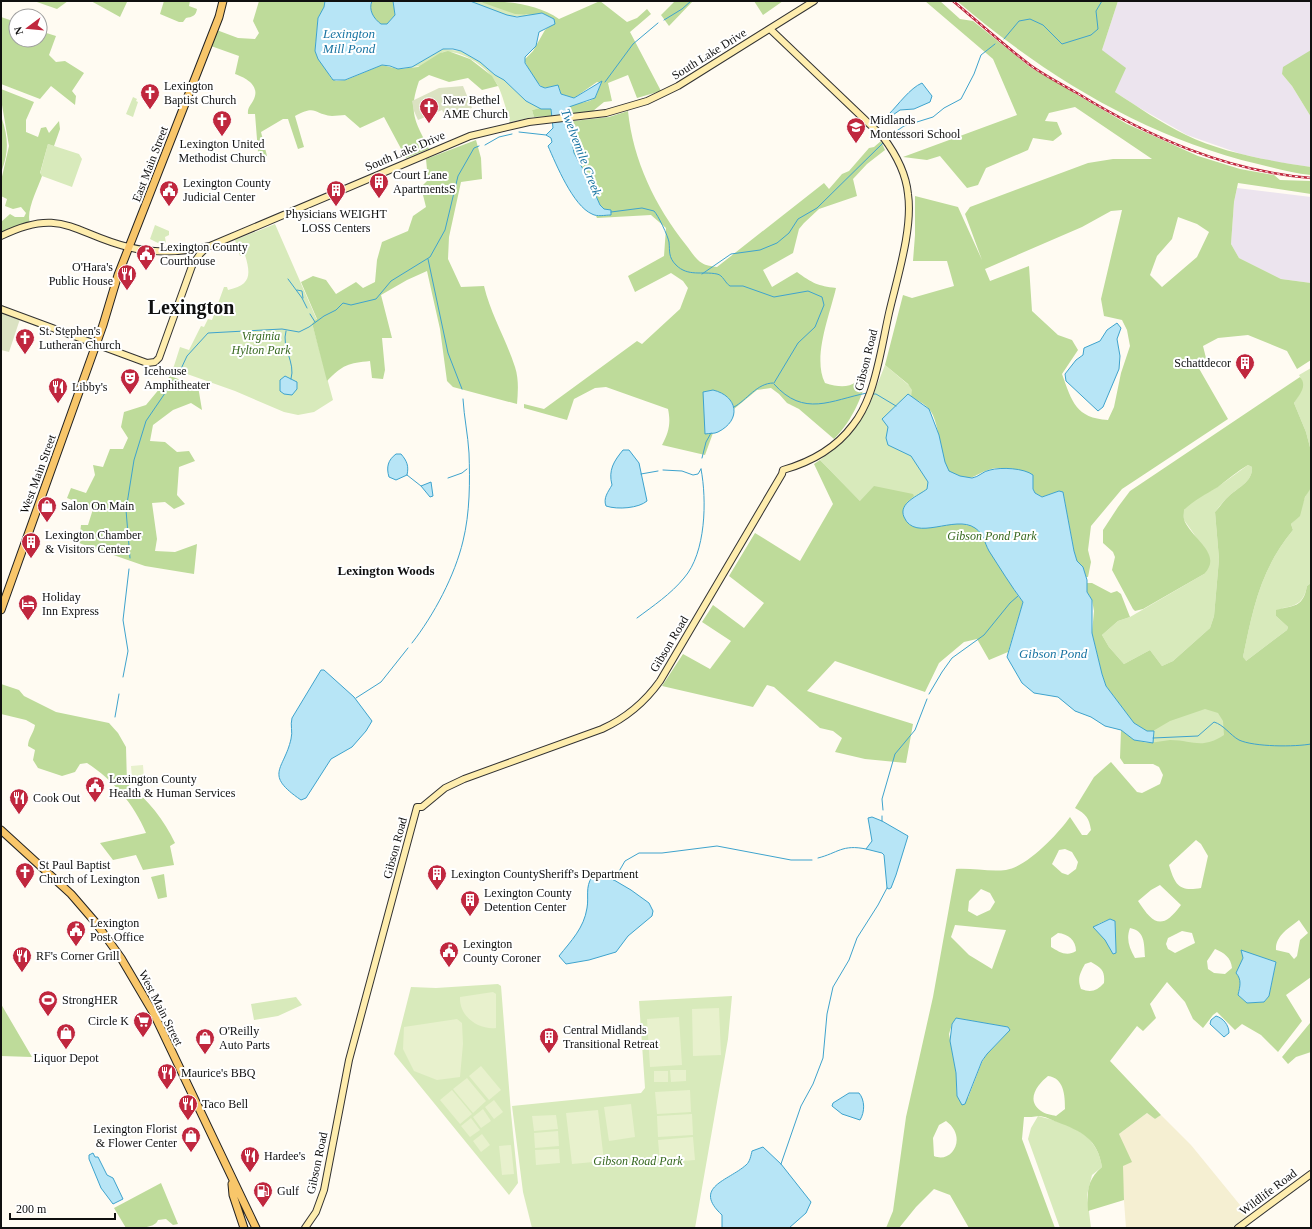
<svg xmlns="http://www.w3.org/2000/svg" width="1312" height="1229" viewBox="0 0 1312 1229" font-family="'Times New Roman',serif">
  <rect width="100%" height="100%" fill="#fffbf2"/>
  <path fill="#ece4ee" d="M 1118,1 L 1311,1 L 1311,50 L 1282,74 L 1292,86 L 1311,117 L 1311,167 L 1277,162 L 1241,154 L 1187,135 L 1138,107 L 1115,92 L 1102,50 Z
    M 1237,188 L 1311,197 L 1311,283 L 1281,279 L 1239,258 L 1231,244 L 1234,202 Z"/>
  <path fill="#f5efd2" d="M 1147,1113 L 1155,1119 L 1161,1115 L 1191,1145 L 1249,1216 L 1233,1228 L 1126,1228 L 1119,1134 Z"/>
  <path fill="#d8eabb" d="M 470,1 C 489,1 506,12 525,14 L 527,16 L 507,16 Z
    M 443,49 L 461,51 L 480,62 L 495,75 L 504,80 L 526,101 L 540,108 L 532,110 L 534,117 L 510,122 C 506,110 503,95 497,84 C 487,67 463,50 443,52 L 421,66 L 412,67 Z
    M 133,97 L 137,99 L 136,101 L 138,102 L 133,117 L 126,114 Z
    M 48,144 L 79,154 L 82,159 L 72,187 L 42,176 L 40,174 Z
    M 275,224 L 317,320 L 312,323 L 333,400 L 314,412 L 298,415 L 284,412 L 235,391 L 173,369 L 180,347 L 189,350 L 201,326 L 204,327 L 208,319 L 212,320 L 224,287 L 227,287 L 228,290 C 251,285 251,275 245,255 L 240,256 L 235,240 Z
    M 155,225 L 169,231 L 169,235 L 165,237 L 166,243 L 160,244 L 150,239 Z
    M 885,365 L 911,387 L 1018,596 L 860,501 L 820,460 C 857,430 868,409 885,365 Z
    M 1311,368 L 1311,451 L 1306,432 L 1294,403 C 1300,393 1306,386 1299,375 Z
    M 1248,465 L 1252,467 C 1253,481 1239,487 1230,495 C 1224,500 1220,506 1215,512 L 1219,559 L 1214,616 L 1210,628 L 1173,661 L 1162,666 L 1150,650 L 1124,664 L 1109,647 L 1102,635 L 1118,621 L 1130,617 L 1204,574 L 1201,544 L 1184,520 L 1184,510 L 1192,501 L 1219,486 Z
    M 1311,488 L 1311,583 L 1307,586 C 1304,601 1298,606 1283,608 L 1276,616 L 1288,627 L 1287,630 L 1246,661 L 1244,661 L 1243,657 C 1253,609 1260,570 1293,530 L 1291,524 C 1305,511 1300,500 1311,488 Z
    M 1058,697 L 1209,706 L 1311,775 L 1134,740 L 1121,730 L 1105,726 L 1091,717 L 1075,711 Z
    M 498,984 L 501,986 L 511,1113 L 518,1183 L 509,1195 L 394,1054 L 411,987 L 436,988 Z
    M 732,996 L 728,1039 L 695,1228 L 532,1228 L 523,1192 L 512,1106 L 641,1093 L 645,1088 L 639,1001 Z
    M 296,997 L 302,1005 L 278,1016 L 254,1020 L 251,1004 Z
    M 1038,1116 C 1068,1124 1097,1132 1102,1167 L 1092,1175 L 1087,1195 L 1091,1228 L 1060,1228 L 1028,1139 L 1031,1128 Z"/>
  <path fill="#bedb9a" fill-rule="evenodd" d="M 34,1 L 68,1 L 57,9 Z
    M 91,1 L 124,1 L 127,2 L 120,17 Z
    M 164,1 L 190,1 L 189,6 L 197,9 C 196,16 192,17 186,18 L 183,22 L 179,22 L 160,14 Z
    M 259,1 L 325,1 L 324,7 L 318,18 L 315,51 L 331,78 L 336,81 L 346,80 L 382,65 L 398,69 L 418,67 L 440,53 L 448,51 L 470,59 L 492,76 L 498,86 L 482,90 L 468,78 L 449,82 L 429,75 L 419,81 C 408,113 415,121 429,149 L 406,158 L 384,117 L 360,128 L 345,115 C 341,115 336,116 332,116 C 313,114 317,104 295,116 L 304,147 L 298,149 L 288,119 L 283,119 L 261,132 L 267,156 L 261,157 L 258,152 L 255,114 L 248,114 C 247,106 253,104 255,96 C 258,84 244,77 235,74 L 239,56 L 211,46 L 214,29 L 238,38 L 255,39 L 259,33 L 253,21 Z
    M 372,1 L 393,1 L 395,15 L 387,24 L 381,24 C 374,19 368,10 372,1 Z
    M 478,1 C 506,1 536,3 559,19 L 600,1 L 627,22 L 637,18 L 647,9 L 651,14 L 630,32 L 661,91 L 637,98 L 628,75 L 608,83 L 612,101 L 604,102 L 593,111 L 565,115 C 564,101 585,105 593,99 C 598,96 598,88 601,83 L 597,82 L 574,98 L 561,94 L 559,87 L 555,86 L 543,88 L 534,79 L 524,60 L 533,51 L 545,30 L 549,27 L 554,19 L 542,13 L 534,15 L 515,14 Z
    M 675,1 L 693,1 L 669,26 L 661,15 Z
    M 754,1 L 783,1 L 763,15 Z
    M 925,1 L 940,1 L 960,19 L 973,21 L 1030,67 L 1127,124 L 1198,156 L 1240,169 L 1274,175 L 1280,180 L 1311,181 L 1311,194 L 1238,183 L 1234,202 L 1231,244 L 1239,258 L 1281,279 L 1311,283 L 1311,360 L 1297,369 L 1287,351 L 1248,335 L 1218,338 L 1203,346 L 1206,358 L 1197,365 L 1228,419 L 1122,489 L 1091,526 L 1088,550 L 1091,562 L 1088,577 L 1086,577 L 1083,567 L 1077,561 L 1074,551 L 1063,492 L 1059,491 L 1042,497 L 1035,493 L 1033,489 L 1033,475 C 1024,470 1003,466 991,469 C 976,473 970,485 951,473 C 939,464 941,422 929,409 C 925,404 917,400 911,397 L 912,390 L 908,384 L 885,365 L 903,295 L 912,298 L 954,286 L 947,261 L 913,261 L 915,235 L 915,196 L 958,207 L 982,260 L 965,214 L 970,207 L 1088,163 L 1113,159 L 1152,159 L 1075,107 L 1049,113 L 1045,121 L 1057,122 L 1062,134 L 1053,141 L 1033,138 L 1028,150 L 986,168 L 978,185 L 967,188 L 940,156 L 927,160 L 903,157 L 1017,115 L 993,59 ZM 1122,210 L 1101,299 L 1104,316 L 1122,320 L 1127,330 L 1130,346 L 1121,373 L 1114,407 L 1108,420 C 1076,418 1072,402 1062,374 L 1078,350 L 1072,340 L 1058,335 L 1032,311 L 1029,266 L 990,281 L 985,269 L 1082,227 L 1111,211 ZM 1178,217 L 1197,224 L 1209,232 L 1197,257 L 1162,287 L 1150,275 L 1157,256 L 1172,239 Z
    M 957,1 L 1118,1 L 1102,50 L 1126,68 L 1115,92 C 1138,107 1161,123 1186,135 C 1223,153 1271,161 1311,167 L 1311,175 C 1293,173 1275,168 1258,164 C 1145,137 1045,76 957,1 Z
    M 1,17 L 16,22 L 16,40 L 40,40 L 40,31 L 56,36 L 49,55 L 56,62 L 65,61 L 84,73 L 72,91 L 76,96 L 75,105 L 51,86 L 40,99 L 1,84 Z
    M 1311,50 L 1311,117 L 1292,86 L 1282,74 L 1283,67 Z
    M 1,89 L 34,102 L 26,120 L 26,132 L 38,137 L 41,128 L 46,127 L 49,133 L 59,121 L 60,129 L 54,146 L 48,144 L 40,173 L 42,176 C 38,188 24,214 31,225 L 1,236 L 1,222 L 10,214 L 15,217 L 24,217 L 26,213 L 21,207 L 13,209 L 5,206 L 7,199 L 1,196 L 1,181 L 9,146 L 1,99 Z
    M 540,108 L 551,109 L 553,116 L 534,117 L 532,110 Z
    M 628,111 C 633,160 655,206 686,245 C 690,250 696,260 702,263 C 706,266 712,266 717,267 L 824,183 L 829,189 L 842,174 L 849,171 L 869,148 L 874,147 L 881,141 L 885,150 L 867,164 L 853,179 L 857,196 L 819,209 L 804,223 L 799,229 L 793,253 L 763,270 L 772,287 L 797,272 C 812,283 818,286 836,288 C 830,314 812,358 825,383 C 847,390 856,386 870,368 C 863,394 854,419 834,439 L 799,409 L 787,403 L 779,394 L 771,388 L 757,390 L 734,409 C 732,395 718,390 705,391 L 707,433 L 713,433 L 705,455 L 662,445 C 669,432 671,423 668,409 L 606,387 L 595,388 L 574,399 L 567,420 L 524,408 L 524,404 L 544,409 L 637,341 L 642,344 L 680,309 L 688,288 L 683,281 L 671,273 L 635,292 L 628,276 L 664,256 L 666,228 L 651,215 L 597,218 L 596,216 L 610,215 L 600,205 L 589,180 L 574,153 L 570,130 L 565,122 L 609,117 Z
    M 2,119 C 8,137 9,151 2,170 Z
    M 476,140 L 481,158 L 482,179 L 461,182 L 449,237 L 448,259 L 461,287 L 484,286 C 491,315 506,339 515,367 C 519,379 518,392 517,404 L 453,387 L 447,381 L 440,329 L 427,271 L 407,280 L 381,295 L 392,338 L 382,338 L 385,370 L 383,379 L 372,378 L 370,361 C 349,363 342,365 327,381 L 312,323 L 317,319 L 301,282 L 313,276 L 326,280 L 336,294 L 356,282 L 363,288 L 375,282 L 377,260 L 382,242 L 408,231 L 413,216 L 426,207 L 421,187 L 428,180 L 426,159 Z
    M 170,376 L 198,386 L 202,410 L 191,403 L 173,410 L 153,425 L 150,441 L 165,442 L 177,452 L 189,451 L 195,461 L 179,467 L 177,495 L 185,504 L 174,509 L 165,502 L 152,503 L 157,539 L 155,551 L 175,552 L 197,544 L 194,574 L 145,566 L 79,543 L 81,525 L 88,525 L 93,509 L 67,498 L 71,488 L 86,493 L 95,475 L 93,465 L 103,467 L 110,449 L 123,449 L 128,438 L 121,427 L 124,412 L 146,405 Z
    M 1300,377 C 1308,386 1299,395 1294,403 L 1306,432 L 1311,451 L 1311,488 L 1305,497 L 1300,516 L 1291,524 L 1293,530 C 1260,570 1253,609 1243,657 L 1246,661 L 1287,630 L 1288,627 L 1276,616 L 1276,610 C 1294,605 1303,608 1307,586 L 1311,583 L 1311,977 L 1286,995 L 1302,1021 L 1278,1052 L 1261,1035 L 1242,1024 L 1235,1030 L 1217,1012 L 1213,1015 L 1203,1028 L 1193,1019 L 1185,1002 L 1167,982 L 1150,1004 L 1156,1018 L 1143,1031 L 1137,1026 L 1110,1061 L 1161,1115 L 1155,1119 L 1147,1113 L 1119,1134 L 1132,1162 L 1123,1166 L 1124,1200 L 1088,1211 C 1087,1191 1087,1180 1102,1167 C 1098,1139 1081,1131 1057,1122 C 1052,1120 1044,1116 1039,1116 C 1034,1117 1029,1117 1024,1117 L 1022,1139 L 1055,1228 L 969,1228 L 950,1195 L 934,1189 L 916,1207 L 899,1228 L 886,1228 L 893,1211 L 906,1117 L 933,997 L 956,869 C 972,868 990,872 1006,870 C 1027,867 1058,834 1070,817 L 1082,835 L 1087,835 L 1091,830 C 1089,818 1086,814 1075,808 L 1094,777 L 1111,762 L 1137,792 L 1142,793 L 1160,784 L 1163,775 L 1159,767 L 1153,764 L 1124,764 L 1120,758 L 1121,730 C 1128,735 1134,740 1143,742 C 1152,744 1161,741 1170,740 C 1193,740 1201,750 1224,735 L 1223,721 L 1218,713 L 1205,709 L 1170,721 L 1153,731 L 1147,731 L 1134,723 L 1106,686 L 1102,674 L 1092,633 L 1094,611 L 1092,600 L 1087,592 L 1087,583 L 1092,583 L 1111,593 L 1117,591 L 1121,594 L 1130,617 L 1118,621 L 1102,635 L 1109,647 L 1124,664 L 1150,650 L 1162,666 L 1173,661 L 1210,628 L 1214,616 L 1219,559 L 1215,512 C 1220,507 1224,500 1230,495 C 1239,487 1253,481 1252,467 L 1248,465 C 1238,471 1228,479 1218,487 C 1206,494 1194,500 1184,510 C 1184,514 1183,518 1185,522 C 1194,540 1223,555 1204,574 L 1143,609 L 1135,611 L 1133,609 L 1112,570 L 1115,557 L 1113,552 L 1103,543 L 1103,530 L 1118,507 L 1130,491 ZM 1196,840 L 1201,844 L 1208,856 L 1201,888 C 1179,892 1175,885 1169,865 ZM 1065,849 L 1072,852 L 1078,862 L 1076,869 L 1068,875 L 1062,873 L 1052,864 L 1059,850 ZM 1160,885 L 1181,905 C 1162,931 1153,924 1138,901 L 1151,890 ZM 981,889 L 990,893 L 995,902 L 990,910 L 977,916 L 968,911 L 969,901 ZM 1110,919 L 1115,921 L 1116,950 L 1116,953 L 1113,954 L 1098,924 ZM 1299,920 L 1308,933 L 1300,940 L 1297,956 L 1294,959 L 1289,953 L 1276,950 C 1275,936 1289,928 1299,920 ZM 955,925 L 1006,930 L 992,969 L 969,955 L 951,937 ZM 1130,928 C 1145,931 1144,943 1145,957 L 1135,958 C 1129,948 1126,939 1130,928 ZM 1182,931 L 1192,933 L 1195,943 L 1175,953 L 1168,949 L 1166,944 L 1168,938 ZM 1058,933 C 1068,934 1076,940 1076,951 C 1067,957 1059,952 1051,947 L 1051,938 ZM 1215,949 C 1224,953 1231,957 1232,968 L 1225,974 L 1214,973 L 1208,969 L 1207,961 ZM 1242,951 L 1276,962 L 1269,996 L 1264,1002 L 1247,1003 L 1238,995 C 1240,986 1242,980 1237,973 L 1243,958 ZM 1091,962 C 1102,968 1105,971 1104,983 C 1097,991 1091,993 1081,989 C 1077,979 1080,973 1085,964 ZM 956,1018 L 1008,1027 L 1010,1030 L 987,1054 L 982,1062 L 968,1098 L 957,1096 L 956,1073 L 949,1034 L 952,1024 ZM 1048,1076 C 1064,1078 1065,1095 1065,1109 L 1056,1116 C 1052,1115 1045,1114 1041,1111 C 1025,1100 1038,1084 1048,1076 ZM 946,1121 C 968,1137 952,1164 934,1156 L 933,1138 L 939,1125 Z
    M 820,460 L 860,501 L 874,486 L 913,494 L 914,496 L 907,502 L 903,509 L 927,528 L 958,523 L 974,527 L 984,537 L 990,551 L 1018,596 L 1023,602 L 1008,652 L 989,660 L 977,639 L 964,642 L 939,663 L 925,692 L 835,661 L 807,691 L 913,724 L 906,763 L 865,759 L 835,752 L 842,738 L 833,731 L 820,728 L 774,687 L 767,685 L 753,707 L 662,686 L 683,654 L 710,669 L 731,641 L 702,622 L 713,605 L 744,628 L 764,603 L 729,576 L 755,533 L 800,561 L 833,504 L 814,464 Z
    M 1,684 L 19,690 L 24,696 L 56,712 L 109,723 L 118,733 L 126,747 L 127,784 C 148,799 164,820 175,843 L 170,846 L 174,865 L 143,870 L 136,855 L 113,860 L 100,843 L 146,833 C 134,804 113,780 87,763 L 80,764 L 75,772 L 62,776 L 38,768 L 33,760 L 35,750 L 28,746 C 28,738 34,733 35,725 L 26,720 L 1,714 Z
    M 164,874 L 167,897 L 158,899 L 151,877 Z
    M 1,1004 L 32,1057 L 1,1056 Z
    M 1310,1023 L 1311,1052 L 1296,1057 L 1288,1064 L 1282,1057 Z
    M 161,1183 L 178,1224 L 173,1225 L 166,1219 L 158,1220 C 155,1229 135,1228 126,1228 L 114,1208 Z"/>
  <path fill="#dbe2c2" d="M 463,86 L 472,108 L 445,115 L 442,110 L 418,120 L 414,111 L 412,101 L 439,88 Z
    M 1,312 L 20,319 L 9,352 L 1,350 Z"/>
  <path fill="#e8f1cd" d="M 143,765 L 144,778 L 132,779 L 131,766 Z
    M 493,992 L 496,994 L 496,1028 C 478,1030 459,1016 460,997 Z
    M 719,1008 L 721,1055 L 693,1056 L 692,1009 Z
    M 679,1017 L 682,1065 L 650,1067 L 647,1019 Z
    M 457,1019 L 462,1023 L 463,1044 L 460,1077 L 437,1080 L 414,1071 L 403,1049 L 404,1027 Z
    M 481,1066 L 501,1090 L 489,1100 L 469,1076 Z
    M 670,1070 L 686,1070 L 686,1081 L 671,1082 Z
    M 654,1071 L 668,1071 L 668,1082 L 654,1082 Z
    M 467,1078 L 486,1101 L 473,1113 L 453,1089 Z
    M 452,1090 L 472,1114 L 460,1124 L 440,1100 Z
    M 690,1090 L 691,1112 L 657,1114 L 655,1092 Z
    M 494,1100 L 503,1112 L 494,1119 L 485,1107 Z
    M 631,1104 L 635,1137 L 609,1141 L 604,1107 Z
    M 483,1109 L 491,1121 L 481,1128 L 473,1117 Z
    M 598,1110 L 604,1161 L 572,1164 L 566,1113 Z
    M 692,1114 L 693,1135 L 658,1137 L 657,1116 Z
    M 556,1115 L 558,1129 L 534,1131 L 532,1116 Z
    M 471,1118 L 480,1130 L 470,1137 L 461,1126 Z
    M 558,1131 L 559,1146 L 535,1148 L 534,1133 Z
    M 482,1134 L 490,1145 L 481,1152 L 473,1141 Z
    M 693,1137 L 695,1160 L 660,1163 L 658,1140 Z
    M 511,1145 L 514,1174 L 502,1175 L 499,1146 Z
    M 559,1149 L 560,1163 L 536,1165 L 535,1150 Z"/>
  <path fill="#b7e5f6" stroke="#3ea3cd" d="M 325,1 L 372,1 C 368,10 374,19 381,24 L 387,24 L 395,15 L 393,1 L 470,1 L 507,15 L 517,17 L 542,13 L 554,19 L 555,24 L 539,32 L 536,46 L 525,57 L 525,63 L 540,86 L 545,88 L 558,85 L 561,94 L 574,98 L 602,81 L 595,98 L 566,108 L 565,122 L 570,130 L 574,153 L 589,180 L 600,205 L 604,209 L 611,210 L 611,215 C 605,215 597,217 592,214 C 573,206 556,164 548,146 L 552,142 L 551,138 L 546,135 L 553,128 L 551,109 L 541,109 L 526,101 L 504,80 L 495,75 L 480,62 L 461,51 L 453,49 L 443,49 L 412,67 L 398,69 L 390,66 L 382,65 L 345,80 L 333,80 L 318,59 L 315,51 L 318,18 L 324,7 Z
    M 922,83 L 932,96 L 930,102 L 914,109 L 900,110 L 890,117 L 889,114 C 898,105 910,88 922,83 Z
    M 1117,323 L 1121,328 L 1117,339 L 1120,356 L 1119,369 L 1103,407 L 1098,411 L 1066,381 L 1065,374 L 1076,360 L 1083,355 L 1084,348 L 1100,341 L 1107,330 Z
    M 285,376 L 297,382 L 297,389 L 292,395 L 284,394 L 280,391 L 280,380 Z
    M 713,390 C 738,396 742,420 718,432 C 714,434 710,433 705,434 L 703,392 Z
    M 908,394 L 929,409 L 939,435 L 945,462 L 949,471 L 960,476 L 972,478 C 979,477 983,471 990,470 C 1001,467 1024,468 1033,475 L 1033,489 L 1035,493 L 1042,497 L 1059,491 L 1063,492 L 1074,551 L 1077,561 L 1083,567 L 1087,580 L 1087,592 L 1092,600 L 1092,633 L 1102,674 L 1106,686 L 1134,723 L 1147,731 L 1154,731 L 1153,743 L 1134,740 L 1121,730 L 1105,726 L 1091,717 L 1075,711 L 1058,697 L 1034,693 L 1022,683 L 1007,657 L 1023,602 C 1011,586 1000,568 989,551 C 984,542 984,534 975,528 C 955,514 915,543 904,517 C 898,503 918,496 927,489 L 928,482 L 911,456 L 888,445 L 886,438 L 888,427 L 882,419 Z
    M 623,450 L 629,450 L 639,463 L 647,501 C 639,508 618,510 606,506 C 603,498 608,492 612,485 C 608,470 614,461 623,450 Z
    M 396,454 L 401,454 C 407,461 409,466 407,475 L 396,480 L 389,477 C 386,467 388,460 396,454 Z
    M 431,482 L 433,496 L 430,497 L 421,486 Z
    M 321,670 L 324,670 L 354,697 L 372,721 L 366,731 L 352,747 L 331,759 L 306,798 L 301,800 C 263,774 284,770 291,739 C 293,732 290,725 292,718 Z
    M 872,817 L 882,821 L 908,836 L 896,875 L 891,888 L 889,889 L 887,888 L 884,855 L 882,853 L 866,849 L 872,841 L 868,818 Z
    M 599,875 L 614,880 L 631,890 L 649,903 L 653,911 L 652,916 L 628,936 L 616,952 L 589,960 L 566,964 L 559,956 C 571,941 584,928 587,908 C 589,897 585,887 592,877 Z
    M 1110,919 L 1115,921 L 1116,950 L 1116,953 L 1113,954 L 1105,940 L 1093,927 Z
    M 1241,950 L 1276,962 L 1269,996 L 1264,1002 L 1247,1003 L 1238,995 C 1240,986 1242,980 1236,973 L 1243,958 Z
    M 1216,1016 C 1223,1018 1229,1025 1229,1033 L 1224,1037 L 1210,1024 L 1211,1020 Z
    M 956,1018 L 1008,1027 L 1010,1030 L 987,1054 L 982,1061 L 965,1104 L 962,1105 L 957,1096 L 956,1073 L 950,1041 L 952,1024 Z
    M 849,1093 L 859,1093 C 865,1100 865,1112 860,1120 L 842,1114 L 832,1106 L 833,1103 Z
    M 763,1147 L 781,1164 L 811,1202 L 806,1213 L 789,1228 L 722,1228 L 722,1215 C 692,1187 728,1181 746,1165 C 750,1162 751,1155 752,1151 Z
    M 93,1153 L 95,1157 L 98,1157 L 107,1175 L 113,1178 L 123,1199 L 113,1204 L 101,1188 L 89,1159 L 89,1155 Z"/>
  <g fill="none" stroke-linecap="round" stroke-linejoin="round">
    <path stroke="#3ea3cd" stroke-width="1" d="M 664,20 L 682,9 L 691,1
      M 1004,39 L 1019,21 L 1030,19 L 1043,25 L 1062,44 L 1091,35 L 1098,29 L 1096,11 L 1102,1
      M 605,82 L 633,44 L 658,23
      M 519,132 L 546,135
      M 889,136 L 904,126 L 933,117 L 944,108 L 961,99 L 974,74 L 981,55 L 995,44
      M 485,145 L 499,137 L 512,134
      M 611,212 L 642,208 L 654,211 C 658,215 668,236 669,242 C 670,251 668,257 676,265 C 688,277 702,271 717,274 C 723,275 725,283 730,286 L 743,286 L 774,297 L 808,291 L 822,297 L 824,305 L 815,327 L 798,343 L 774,383
      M 428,259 L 448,353 L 462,389
      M 702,274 L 731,254 L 760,250 L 777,243 L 789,233 L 798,219 L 817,208 L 883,143
      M 288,279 L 302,298 L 307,308
      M 297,290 L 302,291 L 303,298
      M 310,314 L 315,322
      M 286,331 C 281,348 296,362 291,379
      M 180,371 L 187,356 L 208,333 L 282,329 L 299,332 L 309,327 L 324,316 L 336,310 L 343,303 L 351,305 L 376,299 L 391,281 L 430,257 L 445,230 L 458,176 L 474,148 L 479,146
      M 774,384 C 804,418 831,400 867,393
      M 872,394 L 876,394 L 896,406
      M 734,407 C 747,400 757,383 773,383
      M 702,458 L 706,442 L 711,433
      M 663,470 L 682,471 L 693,475 L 698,474 L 701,469
      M 641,474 L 658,471
      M 407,475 L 421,486
      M 448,478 L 462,473 L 467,469
      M 130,558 L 126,510 L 134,460 L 146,421 L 174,380
      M 637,618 C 653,606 671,594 684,578 C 706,553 707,500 701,469
      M 412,643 C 434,615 455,575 463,541 C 470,513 470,481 469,453 C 468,435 464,417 463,399
      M 123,677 L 128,651 L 123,620 L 129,569
      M 929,694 L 942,672 L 952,658 L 984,635 L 1010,603 L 1018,596
      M 356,698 L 381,682 L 408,648
      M 115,717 L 119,694
      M 1153,738 L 1198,736 L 1214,722 C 1224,725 1230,735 1239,740 C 1254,747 1295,747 1311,744
      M 883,810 L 882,799 L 895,754 L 915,730 L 927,699
      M 882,821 L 882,816
      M 818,858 C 838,853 842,844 866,849
      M 614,880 L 625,861 L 639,853 L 662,853 L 717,846 L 791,860 L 812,860
      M 781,1164 L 801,1106 L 813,1084 L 823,1058 L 827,1014 L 833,987 L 849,960 L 857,938 L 878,905 L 887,888"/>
    <g stroke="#323232" stroke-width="8">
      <path id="secondary" d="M 1,236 C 62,206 74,234 128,247 C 155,254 183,252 210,246 L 470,136 L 529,122 L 606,113 L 647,101 L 678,86 L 814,1
        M 1,309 L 147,363 L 155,362 L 159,358 L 192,266 L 200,254 L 206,248
        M 305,1228 L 316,1212 L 324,1190 L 349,1060 L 417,807 L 422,807 L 445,788 L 464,779 L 602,729 C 624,719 645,702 660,681 L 782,474 L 783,470 C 811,462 836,448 853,425 C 861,415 866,404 870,393 C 879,368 883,340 889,313 C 897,278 913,229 908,194 C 906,173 895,153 883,137 L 770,29
        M 1238,1228 L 1311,1174"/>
    </g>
    <g stroke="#212121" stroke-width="9">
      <path id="primary" d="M 1,610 L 103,325 L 118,275 L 219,17 L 223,1
        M 1,830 L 71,894 L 96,923 L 121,958 L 154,1014 L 256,1228
        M 232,1184 L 233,1195 L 244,1228"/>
    </g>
    <use href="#secondary" stroke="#feedae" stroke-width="6"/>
    <use href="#primary" stroke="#f8c66a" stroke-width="7"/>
    <g stroke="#c0273e" stroke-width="2.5">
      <path id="rail" d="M 953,1 C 978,22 1004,45 1030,65 C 1044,75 1061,84 1077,93 C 1149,137 1226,171 1311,178"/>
    </g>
    <use href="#rail" stroke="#fff" stroke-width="1" stroke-dasharray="3" stroke-linecap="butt"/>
  </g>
  <defs>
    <g id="church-pin" transform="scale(1)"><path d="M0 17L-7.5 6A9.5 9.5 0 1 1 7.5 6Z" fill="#c0273e" stroke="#fff"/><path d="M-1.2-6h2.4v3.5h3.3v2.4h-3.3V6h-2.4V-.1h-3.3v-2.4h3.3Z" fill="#fff"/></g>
    <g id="school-pin" transform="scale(1)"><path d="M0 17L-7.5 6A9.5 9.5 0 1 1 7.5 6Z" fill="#c0273e" stroke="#fff"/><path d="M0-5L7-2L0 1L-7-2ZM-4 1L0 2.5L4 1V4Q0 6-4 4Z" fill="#fff"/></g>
    <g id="building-pin" transform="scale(1)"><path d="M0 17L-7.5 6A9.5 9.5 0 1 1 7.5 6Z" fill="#c0273e" stroke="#fff"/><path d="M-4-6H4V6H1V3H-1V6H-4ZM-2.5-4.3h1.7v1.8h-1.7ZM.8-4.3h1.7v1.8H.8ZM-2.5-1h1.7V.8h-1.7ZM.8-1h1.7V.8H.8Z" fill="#fff"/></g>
    <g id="civic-pin" transform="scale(1)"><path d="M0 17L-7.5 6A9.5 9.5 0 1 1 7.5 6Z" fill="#c0273e" stroke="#fff"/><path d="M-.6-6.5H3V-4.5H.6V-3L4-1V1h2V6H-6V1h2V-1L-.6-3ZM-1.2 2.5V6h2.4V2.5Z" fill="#fff"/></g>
    <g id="restaurant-pin" transform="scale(1)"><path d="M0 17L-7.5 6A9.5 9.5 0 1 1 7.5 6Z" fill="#c0273e" stroke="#fff"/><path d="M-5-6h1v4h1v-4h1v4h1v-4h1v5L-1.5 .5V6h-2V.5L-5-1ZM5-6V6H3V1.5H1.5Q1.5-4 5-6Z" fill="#fff"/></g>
    <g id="theatre-pin" transform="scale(1)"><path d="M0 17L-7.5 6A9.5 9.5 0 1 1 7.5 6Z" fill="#c0273e" stroke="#fff"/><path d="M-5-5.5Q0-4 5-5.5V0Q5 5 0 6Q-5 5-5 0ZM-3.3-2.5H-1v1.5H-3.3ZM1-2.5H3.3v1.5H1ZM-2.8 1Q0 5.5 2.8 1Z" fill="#fff"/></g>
    <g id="shop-pin" transform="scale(1)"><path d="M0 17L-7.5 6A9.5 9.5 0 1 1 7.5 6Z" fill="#c0273e" stroke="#fff"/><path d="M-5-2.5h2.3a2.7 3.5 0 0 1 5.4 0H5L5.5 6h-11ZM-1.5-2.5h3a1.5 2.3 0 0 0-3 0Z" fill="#fff"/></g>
    <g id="hotel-pin" transform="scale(1)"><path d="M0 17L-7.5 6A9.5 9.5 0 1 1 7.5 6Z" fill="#c0273e" stroke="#fff"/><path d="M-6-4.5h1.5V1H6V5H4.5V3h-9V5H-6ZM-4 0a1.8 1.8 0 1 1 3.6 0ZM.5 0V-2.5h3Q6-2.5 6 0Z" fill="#fff"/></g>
    <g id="stadium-pin" transform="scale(1)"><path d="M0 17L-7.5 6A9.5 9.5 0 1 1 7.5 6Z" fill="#c0273e" stroke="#fff"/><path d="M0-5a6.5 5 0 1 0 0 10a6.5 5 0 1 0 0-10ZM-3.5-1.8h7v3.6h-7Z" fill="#fff"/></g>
    <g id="supermarket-pin" transform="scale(1)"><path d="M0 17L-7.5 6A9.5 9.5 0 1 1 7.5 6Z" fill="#c0273e" stroke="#fff"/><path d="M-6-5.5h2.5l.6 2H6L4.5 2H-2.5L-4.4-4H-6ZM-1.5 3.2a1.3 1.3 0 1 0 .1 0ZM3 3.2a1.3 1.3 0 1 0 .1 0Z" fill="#fff"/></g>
    <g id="fuel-pin" transform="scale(1)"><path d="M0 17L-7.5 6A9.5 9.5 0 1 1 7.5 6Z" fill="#c0273e" stroke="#fff"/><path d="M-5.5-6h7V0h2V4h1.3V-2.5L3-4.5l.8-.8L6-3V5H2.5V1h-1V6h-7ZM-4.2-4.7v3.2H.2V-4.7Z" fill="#fff"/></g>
  </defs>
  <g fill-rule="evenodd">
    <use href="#church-pin" x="150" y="93"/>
    <use href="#church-pin" x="429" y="107"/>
    <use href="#church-pin" x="222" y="120"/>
    <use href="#school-pin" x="856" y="127"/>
    <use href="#building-pin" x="379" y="182"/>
    <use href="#civic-pin" x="169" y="190"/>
    <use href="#building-pin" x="336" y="190"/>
    <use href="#civic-pin" x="146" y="254"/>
    <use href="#restaurant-pin" x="127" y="274"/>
    <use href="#church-pin" x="25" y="338"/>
    <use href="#building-pin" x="1245" y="363"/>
    <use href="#theatre-pin" x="130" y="378"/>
    <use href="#restaurant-pin" x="58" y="387"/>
    <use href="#shop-pin" x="47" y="506"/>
    <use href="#building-pin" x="31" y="542"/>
    <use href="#hotel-pin" x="28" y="604"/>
    <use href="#civic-pin" x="95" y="786"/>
    <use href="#restaurant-pin" x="19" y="798"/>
    <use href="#church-pin" x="25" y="872"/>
    <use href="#building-pin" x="437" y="874"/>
    <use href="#building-pin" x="470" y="900"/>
    <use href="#civic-pin" x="76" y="930"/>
    <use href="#civic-pin" x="449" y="951"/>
    <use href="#restaurant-pin" x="22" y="956"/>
    <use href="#stadium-pin" x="48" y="1000"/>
    <use href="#supermarket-pin" x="143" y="1021"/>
    <use href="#shop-pin" x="66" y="1033"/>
    <use href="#building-pin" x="549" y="1037"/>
    <use href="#shop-pin" x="205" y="1038"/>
    <use href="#restaurant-pin" x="167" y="1073"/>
    <use href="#restaurant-pin" x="188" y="1104"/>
    <use href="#shop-pin" x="191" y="1136"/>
    <use href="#restaurant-pin" x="250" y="1156"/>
    <use href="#fuel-pin" x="263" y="1191"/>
  </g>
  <g text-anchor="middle" stroke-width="4" stroke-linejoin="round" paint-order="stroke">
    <g font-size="12" fill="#101010" stroke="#fff">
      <text transform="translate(709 54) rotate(-32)" y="4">South Lake Drive</text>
      <text transform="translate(405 151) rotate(-23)" y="4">South Lake Drive</text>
      <text transform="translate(150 164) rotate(-69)" y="4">East Main Street</text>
      <text transform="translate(866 360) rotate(-76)" y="4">Gibson Road</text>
      <text transform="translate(38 474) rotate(-70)" y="4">West Main Street</text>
      <text transform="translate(669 644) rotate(-59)" y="4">Gibson Road</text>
      <text transform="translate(395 848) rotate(-75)" y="4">Gibson Road</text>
      <text transform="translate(161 1008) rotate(63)" y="4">West Main Street</text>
      <text transform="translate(317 1163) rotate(-78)" y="4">Gibson Road</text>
      <text transform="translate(1268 1192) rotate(-37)" y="4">Wildlife Road</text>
    </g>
    <g font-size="12" fill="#101010" stroke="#fff" text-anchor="start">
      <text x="164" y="90">Lexington<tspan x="164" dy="14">Baptist Church</tspan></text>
      <text x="443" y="104">New Bethel<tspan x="443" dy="14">AME Church</tspan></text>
      <text x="870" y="124">Midlands<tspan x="870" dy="14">Montessori School</tspan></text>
      <text x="222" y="148" text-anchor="middle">Lexington United<tspan x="222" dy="14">Methodist Church</tspan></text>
      <text x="393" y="179">Court Lane<tspan x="393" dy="14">ApartmentsS</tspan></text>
      <text x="183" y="187">Lexington County<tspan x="183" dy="14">Judicial Center</tspan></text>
      <text x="336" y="218" text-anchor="middle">Physicians WEIGHT<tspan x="336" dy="14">LOSS Centers</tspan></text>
      <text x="160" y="251">Lexington County<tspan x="160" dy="14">Courthouse</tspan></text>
      <text x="113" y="271" text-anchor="end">O'Hara's<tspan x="113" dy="14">Public House</tspan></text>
      <text x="39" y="335">St. Stephen's<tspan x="39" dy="14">Lutheran Church</tspan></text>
      <text x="1231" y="367" text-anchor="end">Schattdecor</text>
      <text x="144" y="375">Icehouse<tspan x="144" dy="14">Amphitheater</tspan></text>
      <text x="72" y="391">Libby's</text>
      <text x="61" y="510">Salon On Main</text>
      <text x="45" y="539">Lexington Chamber<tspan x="45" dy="14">&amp; Visitors Center</tspan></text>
      <text x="42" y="601">Holiday<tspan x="42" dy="14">Inn Express</tspan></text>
      <text x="109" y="783">Lexington County<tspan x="109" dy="14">Health &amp; Human Services</tspan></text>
      <text x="33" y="802">Cook Out</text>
      <text x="39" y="869">St Paul Baptist<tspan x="39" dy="14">Church of Lexington</tspan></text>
      <text x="451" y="878">Lexington CountySheriff's Department</text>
      <text x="484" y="897">Lexington County<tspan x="484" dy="14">Detention Center</tspan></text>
      <text x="90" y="927">Lexington<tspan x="90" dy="14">Post Office</tspan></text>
      <text x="463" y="948">Lexington<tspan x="463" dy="14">County Coroner</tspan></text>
      <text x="36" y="960">RF's Corner Grill</text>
      <text x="62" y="1004">StrongHER</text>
      <text x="129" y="1025" text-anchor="end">Circle K</text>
      <text x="563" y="1034">Central Midlands<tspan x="563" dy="14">Transitional Retreat</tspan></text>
      <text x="219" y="1035">O'Reilly<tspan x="219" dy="14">Auto Parts</tspan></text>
      <text x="66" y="1062" text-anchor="middle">Liquor Depot</text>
      <text x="181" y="1077">Maurice's BBQ</text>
      <text x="202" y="1108">Taco Bell</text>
      <text x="177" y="1133" text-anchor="end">Lexington Florist<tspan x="177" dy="14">&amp; Flower Center</tspan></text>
      <text x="264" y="1160">Hardee's</text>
      <text x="277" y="1195">Gulf</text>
    </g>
    <g font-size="12" font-style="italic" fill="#36681f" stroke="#fff">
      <text x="261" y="340">Virginia<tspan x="261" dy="14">Hylton Park</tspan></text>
      <text x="992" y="540">Gibson Pond Park</text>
      <text x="638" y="1165">Gibson Road Park</text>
    </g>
    <g font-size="13" font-style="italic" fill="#1874a2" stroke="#fff">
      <text x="349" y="38">Lexington<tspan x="349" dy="15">Mill Pond</tspan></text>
      <text transform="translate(582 152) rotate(69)" y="5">Twelvemile Creek</text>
      <text x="1053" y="658">Gibson Pond</text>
    </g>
    <g font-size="13" font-weight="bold" fill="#101010" stroke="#fff">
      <text x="386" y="575">Lexington Woods</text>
    </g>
    <g font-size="20" font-weight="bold" fill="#101010" stroke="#fff">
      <text x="191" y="314">Lexington</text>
    </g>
  </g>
  <rect width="1312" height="1229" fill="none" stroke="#101010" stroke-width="4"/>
  <g transform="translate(28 28) rotate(254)"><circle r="19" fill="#ffffff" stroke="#9f9f9f"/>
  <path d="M0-3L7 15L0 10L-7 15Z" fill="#c0273e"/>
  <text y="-6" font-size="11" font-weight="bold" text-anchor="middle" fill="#101010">N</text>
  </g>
  <path d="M10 1213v6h105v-6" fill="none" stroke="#101010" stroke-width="2"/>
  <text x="16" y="1213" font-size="12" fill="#101010" stroke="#ffffff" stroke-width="3" paint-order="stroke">200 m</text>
</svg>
